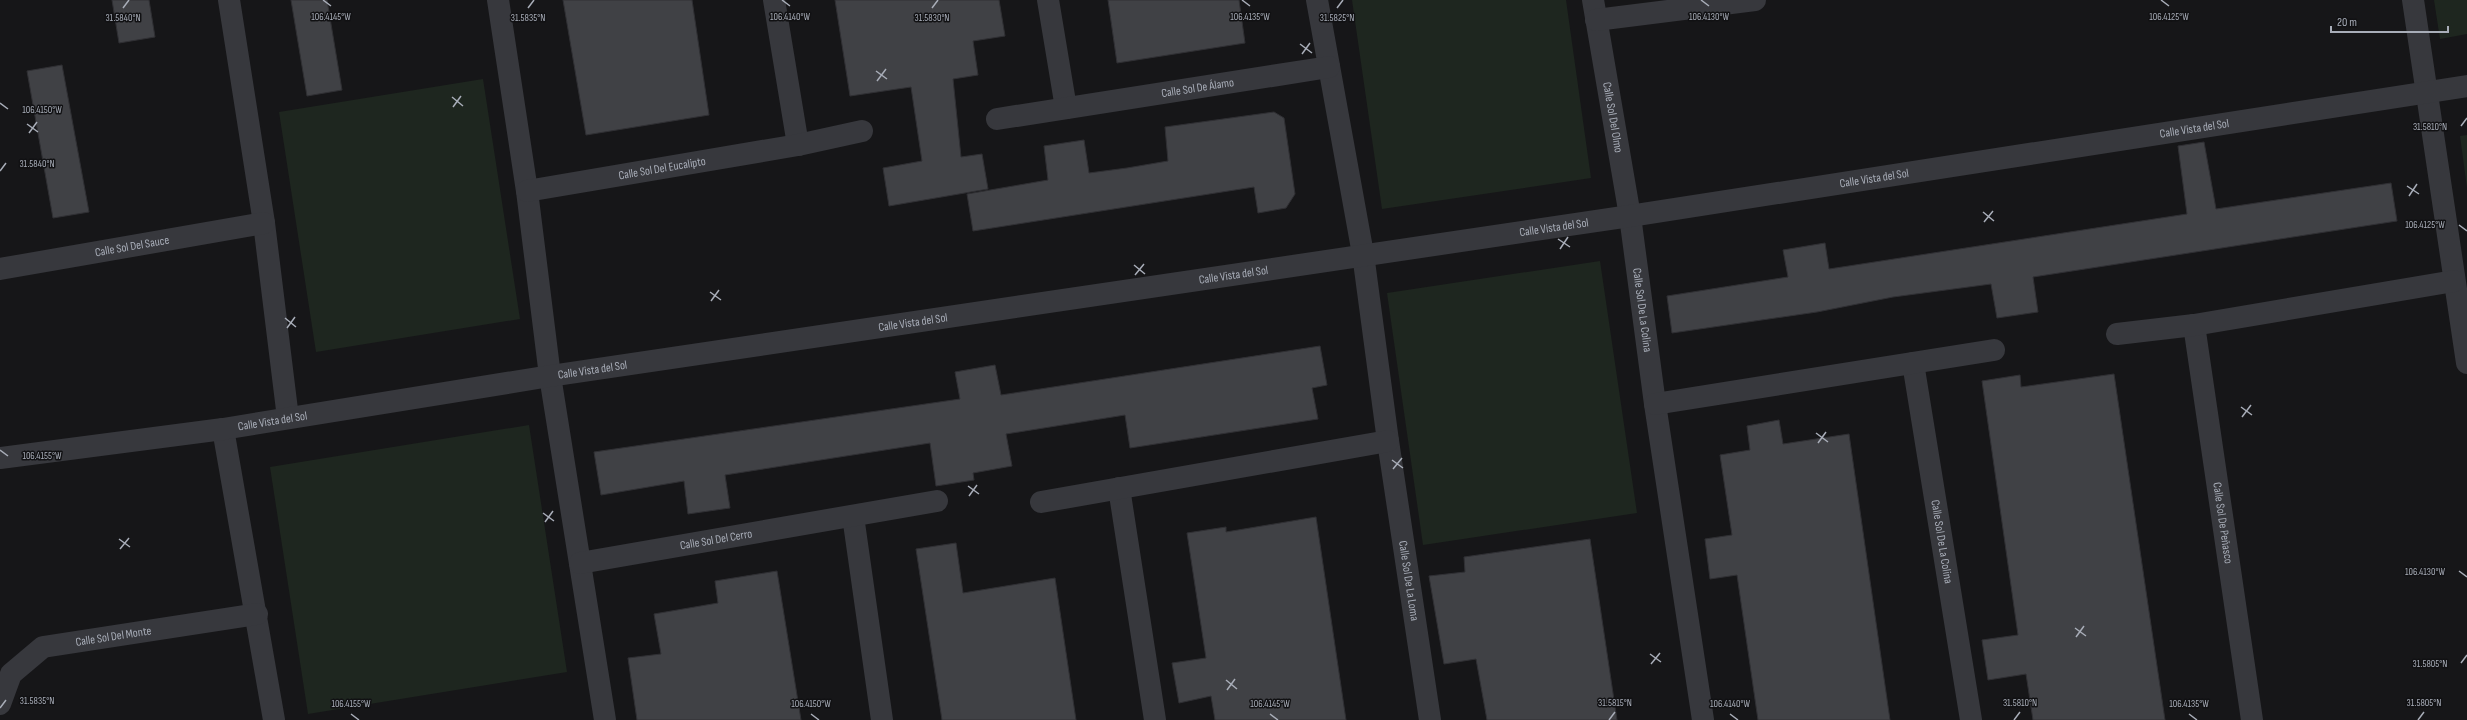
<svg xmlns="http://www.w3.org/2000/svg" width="2467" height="720" viewBox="0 0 2467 720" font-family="'Sofia Sans Condensed',sans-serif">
  <rect width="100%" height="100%" fill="#161618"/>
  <path fill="#1e261f" d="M 1352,0 L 1566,0 L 1591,178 L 1382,209 Z
    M 2434,0 L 2467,0 L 2467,34 L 2440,39 Z
    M 483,79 L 520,319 L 316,352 L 279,112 Z
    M 2467,135 L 2467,188 L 2460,136 Z
    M 1600,261 L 1637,513 L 1423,545 L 1387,293 Z
    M 529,425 L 567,672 L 308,714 L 270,467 Z"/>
  <path fill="#404145" stroke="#303034" d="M 112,0 L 149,0 L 155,37 L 119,43 Z
    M 291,0 L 327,0 L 342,90 L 307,96 Z
    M 563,0 L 692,0 L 709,115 L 586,135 Z
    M 835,0 L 999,0 L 1005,36 L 973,41 L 978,75 L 953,79 L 961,157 L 982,154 L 988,189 L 889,206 L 883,168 L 922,161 L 911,87 L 850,96 Z
    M 1108,0 L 1239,0 L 1245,43 L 1117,63 Z
    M 62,65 L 89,212 L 53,218 L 27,71 Z
    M 1274,112 L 1284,118 L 1295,194 L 1286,208 L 1258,213 L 1254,187 L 973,231 L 967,194 L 1048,180 L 1044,146 L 1084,140 L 1089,173 L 1127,168 L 1168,161 L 1165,127 Z
    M 2204,142 L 2216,209 L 2391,183 L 2397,221 L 2033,277 L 2038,312 L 1997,318 L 1991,284 L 1893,297 L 1817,312 L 1672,333 L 1667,296 L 1788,277 L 1783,250 L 1825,243 L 1829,269 L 2187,214 L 2178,146 Z
    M 1320,346 L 1327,385 L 1312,388 L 1318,419 L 1130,448 L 1125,415 L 1006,434 L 1012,466 L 973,473 L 974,480 L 936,486 L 930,443 L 846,456 L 725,475 L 730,508 L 688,514 L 684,481 L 601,495 L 594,452 L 960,399 L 955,372 L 995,365 L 1001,395 Z
    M 2114,374 L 2165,720 L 2033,720 L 2026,674 L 1988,680 L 1982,640 L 2018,635 L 1982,381 L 2020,375 L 2021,387 Z
    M 1779,420 L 1783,444 L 1849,434 L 1890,720 L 1758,720 L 1737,575 L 1710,579 L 1705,539 L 1732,535 L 1720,455 L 1750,450 L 1747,426 Z
    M 1316,517 L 1346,720 L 1215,720 L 1211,696 L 1179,703 L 1172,663 L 1206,658 L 1187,533 L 1226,527 L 1226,532 Z
    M 1590,539 L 1617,720 L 1487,720 L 1476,659 L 1444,664 L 1429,576 L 1465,572 L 1464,557 Z
    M 956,543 L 963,593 L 1055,578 L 1076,720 L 942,720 L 916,549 Z
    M 777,571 L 801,720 L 637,720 L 628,658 L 661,654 L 654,614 L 718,603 L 715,581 Z"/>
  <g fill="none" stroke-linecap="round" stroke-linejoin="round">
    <g stroke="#37383d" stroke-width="22">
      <path d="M 229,0 L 264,223 L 288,418"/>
      <path d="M 498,0 L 527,191 L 550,376 L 605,720"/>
      <path d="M 774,0 L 798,145"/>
      <path d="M 1048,0 L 1066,108"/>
      <path id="s1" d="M 1317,0 L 1363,254 L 1388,441 L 1430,720"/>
      <path id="s2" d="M 1593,0 L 1630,216 L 1655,404 L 1703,720"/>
      <path d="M 2413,0 L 2467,363"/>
      <path d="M 1596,20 L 1755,0"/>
      <path id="s3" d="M 997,119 L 1329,67"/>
      <path id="s4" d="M 527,191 L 798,145 L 862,131"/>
      <path id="s5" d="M 0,269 L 264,223"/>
      <path id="s6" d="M 2194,325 L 2252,720"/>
      <path d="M 2117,334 L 2194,325 L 2454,281"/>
      <path id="s7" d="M 1913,363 L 1971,720"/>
      <path d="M 1655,404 L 1994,350"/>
      <path d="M 223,429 L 274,720"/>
      <path id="s8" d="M 0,458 L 223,429 L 550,376 L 1630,216 L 2467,86"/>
      <path d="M 1119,488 L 1155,720"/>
      <path d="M 1041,502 L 1388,441"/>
      <path d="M 853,516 L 882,720"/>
      <path id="s9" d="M 580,563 L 937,501"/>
      <path id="s10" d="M 0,704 L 11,674 L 43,647 L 257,614"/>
    </g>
  </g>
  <path fill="none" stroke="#a8adb8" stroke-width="1.5" d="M 323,0 L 331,6M 782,0 L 790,6M 1242,0 L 1250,6M 1701,0 L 1709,6M 2161,0 L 2169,6M 123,8 L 129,0M 528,8 L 534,0M 932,8 L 938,0M 1337,8 L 1343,0M 1300,44 L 1312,53M 1302,54 L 1310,43M 876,71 L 887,79M 877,81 L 886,69M 452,97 L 463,106M 0,103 L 8,109M 453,107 L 461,96M 27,124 L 38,132M 2461,126 L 2467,118M 29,133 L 37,122M 0,171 L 6,163M 2407,186 L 2419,194M 2409,196 L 2417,184M 1983,212 L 1994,221M 1984,222 L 1993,211M 2459,225 L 2467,231M 1558,239 L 1570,247M 1560,249 L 1568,237M 1134,265 L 1145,274M 1135,275 L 1144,264M 710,292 L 721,300M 711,301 L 719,290M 285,318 L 296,327M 287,328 L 295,317M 2241,407 L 2252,415M 2242,417 L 2251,405M 1816,433 L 1828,442M 1818,443 L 1826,432M 0,450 L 8,456M 1392,460 L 1403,468M 1393,469 L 1402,458M 968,486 L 979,494M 969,496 L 977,485M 543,513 L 554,521M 545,522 L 553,511M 119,539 L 130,547M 120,549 L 129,538M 2459,571 L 2467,577M 2075,628 L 2086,636M 2076,637 L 2084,626M 1650,654 L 1661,662M 2461,663 L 2467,655M 1651,664 L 1660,653M 1226,680 L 1237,689M 1227,690 L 1235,679M 0,708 L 6,700M 351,714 L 359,720M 811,714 L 819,720M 1270,714 L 1278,720M 1730,714 L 1738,720M 2189,714 L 2197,720M 1609,720 L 1615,712M 2014,720 L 2020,712M 2418,720 L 2424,712"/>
  <g text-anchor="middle" stroke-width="3" stroke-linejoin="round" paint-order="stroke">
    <g font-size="12" fill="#a8adb8" stroke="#111113">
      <text dy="4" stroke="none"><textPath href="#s3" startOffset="203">Calle Sol De Álamo</textPath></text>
      <text dy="4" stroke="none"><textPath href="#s2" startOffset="119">Calle Sol Del Olmo</textPath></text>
      <text dy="4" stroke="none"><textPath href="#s8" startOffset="2219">Calle Vista del Sol</textPath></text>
      <text dy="4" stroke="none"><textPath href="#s4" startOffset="137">Calle Sol Del Eucalipto</textPath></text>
      <text dy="4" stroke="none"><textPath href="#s8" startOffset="1895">Calle Vista del Sol</textPath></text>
      <text dy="4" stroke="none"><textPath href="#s8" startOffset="1571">Calle Vista del Sol</textPath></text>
      <text dy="4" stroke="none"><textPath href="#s5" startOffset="134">Calle Sol Del Sauce</textPath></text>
      <text dy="4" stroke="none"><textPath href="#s8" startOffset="1247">Calle Vista del Sol</textPath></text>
      <text dy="4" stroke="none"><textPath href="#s2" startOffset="314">Calle Sol De La Colina</textPath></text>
      <text dy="4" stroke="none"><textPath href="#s8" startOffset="923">Calle Vista del Sol</textPath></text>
      <text dy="4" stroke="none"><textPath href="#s8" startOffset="599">Calle Vista del Sol</textPath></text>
      <text dy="4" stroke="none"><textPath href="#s8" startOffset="275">Calle Vista del Sol</textPath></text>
      <text dy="4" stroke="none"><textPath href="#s6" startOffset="200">Calle Sol De Peñasco</textPath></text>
      <text dy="4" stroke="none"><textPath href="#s9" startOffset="138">Calle Sol Del Cerro</textPath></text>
      <text dy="4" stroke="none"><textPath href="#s7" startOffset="181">Calle Sol De La Colina</textPath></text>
      <text dy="4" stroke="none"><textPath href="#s1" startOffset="588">Calle Sol De La Loma</textPath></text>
      <text dy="4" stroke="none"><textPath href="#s10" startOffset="145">Calle Sol Del Monte</textPath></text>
    </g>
  </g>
  <g font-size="10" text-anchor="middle" fill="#a8adb8" stroke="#111113" stroke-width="3" stroke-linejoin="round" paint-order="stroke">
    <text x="331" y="20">106.4145°W</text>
    <text x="790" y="20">106.4140°W</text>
    <text x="1250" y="20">106.4135°W</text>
    <text x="1709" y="20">106.4130°W</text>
    <text x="2169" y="20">106.4125°W</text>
    <text x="123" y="21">31.5840°N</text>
    <text x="528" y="21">31.5835°N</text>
    <text x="932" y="21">31.5830°N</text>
    <text x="1337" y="21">31.5825°N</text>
    <text x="42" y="113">106.4150°W</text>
    <text x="2430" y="130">31.5810°N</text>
    <text x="37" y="167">31.5840°N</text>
    <text x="2425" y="228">106.4125°W</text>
    <text x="42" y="459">106.4155°W</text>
    <text x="2425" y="575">106.4130°W</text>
    <text x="2430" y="667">31.5805°N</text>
    <text x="37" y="704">31.5835°N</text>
    <text x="1615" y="706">31.5815°N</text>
    <text x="2020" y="706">31.5810°N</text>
    <text x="2424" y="706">31.5805°N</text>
    <text x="351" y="707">106.4155°W</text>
    <text x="811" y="707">106.4150°W</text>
    <text x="1270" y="707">106.4145°W</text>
    <text x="1730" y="707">106.4140°W</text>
    <text x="2189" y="707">106.4135°W</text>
  </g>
  <path d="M2331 26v6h117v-6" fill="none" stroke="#a8adb8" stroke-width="2"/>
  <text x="2337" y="26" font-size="12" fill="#a8adb8" stroke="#111113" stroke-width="3" paint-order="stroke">20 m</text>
</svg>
